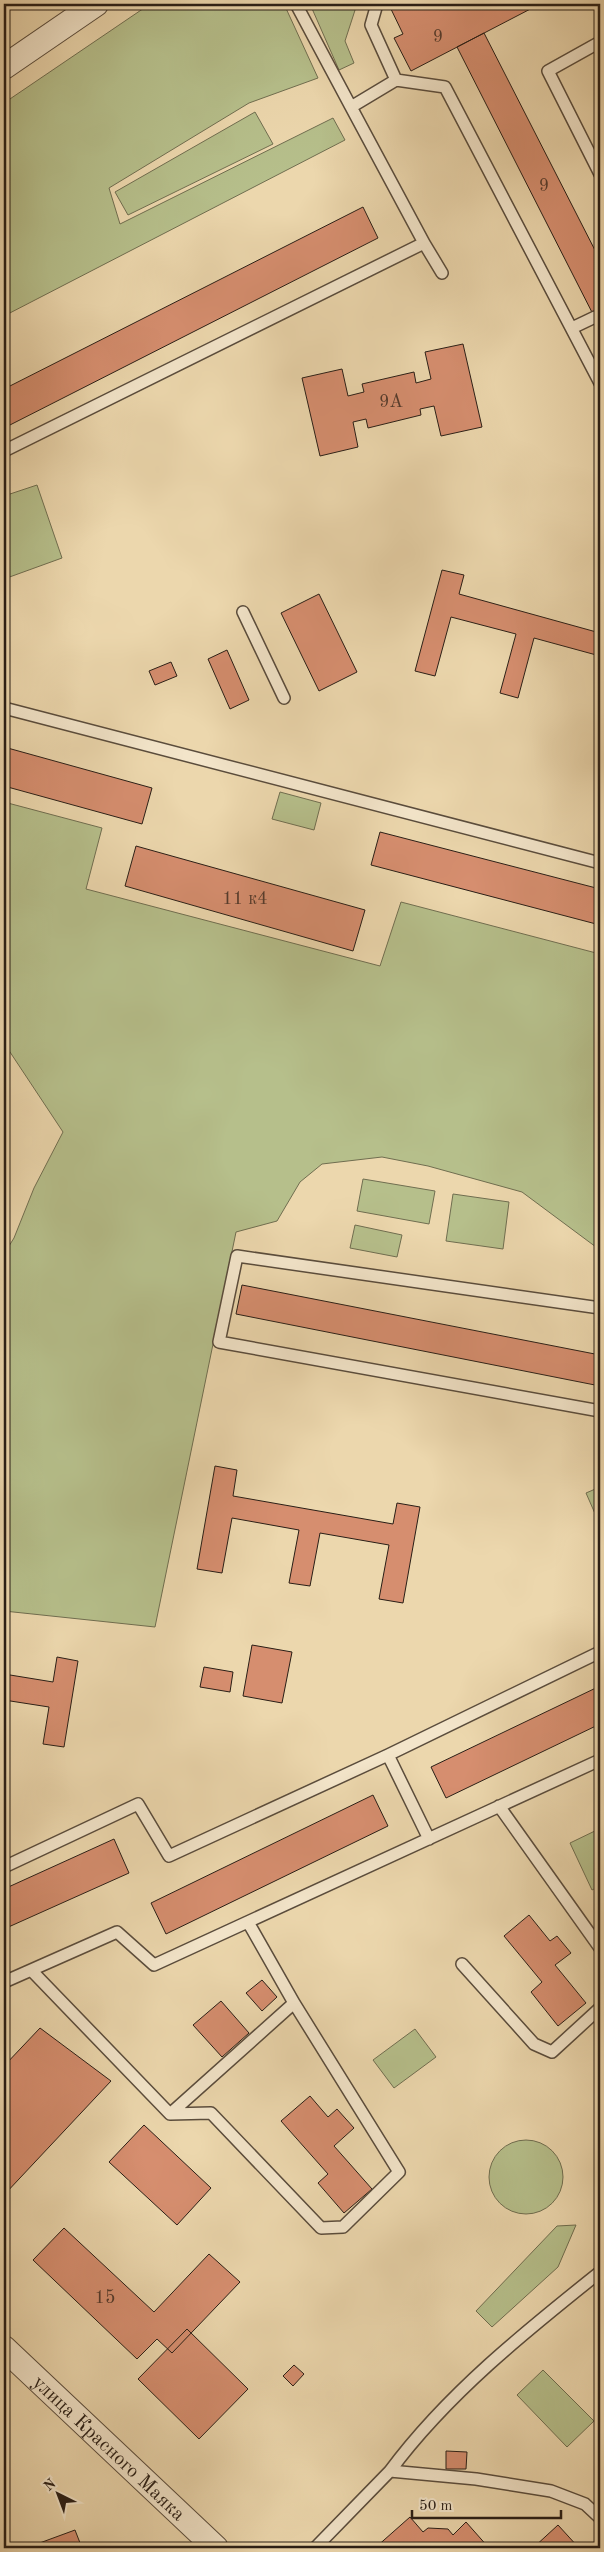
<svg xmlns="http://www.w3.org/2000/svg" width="604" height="2552" viewBox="0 0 604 2552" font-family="'Old Standard TT',serif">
  <rect width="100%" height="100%" fill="#ecd7ad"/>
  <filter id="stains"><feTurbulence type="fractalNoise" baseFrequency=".004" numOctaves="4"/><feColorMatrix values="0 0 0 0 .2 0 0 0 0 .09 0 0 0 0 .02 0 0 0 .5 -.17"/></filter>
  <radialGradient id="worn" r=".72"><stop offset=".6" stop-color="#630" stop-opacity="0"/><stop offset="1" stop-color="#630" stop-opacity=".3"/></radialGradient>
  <path fill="#b6bf8b" stroke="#706e50" d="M 150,4 L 284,4 L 318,78 L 249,103 L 109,188 L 120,224 L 333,118 L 345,140 L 4,316 L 4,103 Z
    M 310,4 L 357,4 L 345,41 L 354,63 L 339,70 Z
    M 255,112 L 273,144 L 128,215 L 115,192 Z
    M 37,485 L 62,558 L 4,579 L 4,496 Z
    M 280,792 L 321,803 L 314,830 L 272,819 Z
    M 4,802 L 102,828 L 86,889 L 380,966 L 401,902 L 600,954 L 600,1250 L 522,1192 L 428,1166 L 382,1157 L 322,1164 L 300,1182 L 277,1221 L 236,1232 L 155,1627 L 4,1611 L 4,1254 L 14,1238 L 34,1188 L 63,1132 L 4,1043 Z
    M 363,1179 L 435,1191 L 429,1224 L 357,1211 Z
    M 453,1194 L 509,1202 L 503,1249 L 446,1241 Z
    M 355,1225 L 402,1235 L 397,1257 L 350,1248 Z
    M 600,1487 L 600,1525 L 586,1493 Z
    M 599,1829 L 600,1886 L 592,1890 L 570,1843 Z
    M 415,2029 L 436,2057 L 394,2088 L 373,2060 Z
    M489 2177a37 37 0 1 1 74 0a37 37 0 1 1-74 0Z
    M 576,2225 L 558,2267 L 492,2327 L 476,2311 L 557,2226 Z
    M 543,2370 L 594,2421 L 567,2447 L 517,2395 Z"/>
  <path fill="#d68e6f" stroke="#291e16" d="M 397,4 L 540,4 L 411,71 L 394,38 L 403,34 L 390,7 Z
    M 484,33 L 600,260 L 600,328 L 457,47 Z
    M 363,207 L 378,238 L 4,428 L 4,389 Z
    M 463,344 L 482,427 L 441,436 L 434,406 L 420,409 L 421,415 L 368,428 L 366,419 L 353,422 L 358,447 L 320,456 L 302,378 L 342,369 L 348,396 L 364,392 L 362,384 L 414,372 L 416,383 L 431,379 L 425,352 Z
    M 442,570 L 464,575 L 459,594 L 600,633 L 600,656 L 534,638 L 518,698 L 500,693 L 516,634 L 451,617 L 435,676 L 415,671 Z
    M 319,594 L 357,672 L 319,691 L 281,613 Z
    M 227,650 L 249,700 L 230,709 L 208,659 Z
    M 171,662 L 177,676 L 155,685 L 149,671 Z
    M 4,747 L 152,788 L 142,824 L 4,786 Z
    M 380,832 L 600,889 L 600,925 L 371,865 Z
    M 136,846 L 365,910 L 353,951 L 125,886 Z
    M 242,1285 L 600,1355 L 600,1386 L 236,1314 Z
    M 215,1466 L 237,1470 L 233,1496 L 393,1524 L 397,1503 L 420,1507 L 403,1603 L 379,1599 L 389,1545 L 320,1533 L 310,1586 L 289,1583 L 299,1530 L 232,1518 L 222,1573 L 197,1569 Z
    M 252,1645 L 292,1652 L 282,1703 L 243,1696 Z
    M 57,1657 L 78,1661 L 64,1747 L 43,1744 L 49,1707 L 4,1700 L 4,1674 L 53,1682 Z
    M 204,1667 L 233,1672 L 230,1692 L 200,1687 Z
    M 600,1686 L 600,1724 L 446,1798 L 431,1767 Z
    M 373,1795 L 388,1826 L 166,1934 L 151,1903 Z
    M 114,1839 L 129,1873 L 4,1929 L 4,1889 Z
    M 529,1915 L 550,1941 L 557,1936 L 571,1953 L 555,1965 L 586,2003 L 558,2026 L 531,1992 L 542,1982 L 504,1936 Z
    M 262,1980 L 277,1997 L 262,2011 L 246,1993 Z
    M 221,2001 L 249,2033 L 222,2057 L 193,2025 Z
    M 40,2028 L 111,2081 L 4,2195 L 4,2066 Z
    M 310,2096 L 328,2117 L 337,2109 L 354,2128 L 334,2146 L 372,2189 L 344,2213 L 318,2183 L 328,2174 L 281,2121 Z
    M 144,2125 L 211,2188 L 177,2225 L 109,2162 Z
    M 64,2228 L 154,2312 L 209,2254 L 240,2282 L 172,2353 L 157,2339 L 137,2359 L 33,2260 Z
    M 187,2329 L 248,2389 L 199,2439 L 138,2379 Z
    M 294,2365 L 304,2374 L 293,2386 L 283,2376 Z
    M 446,2451 L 467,2452 L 466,2469 L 446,2469 Z
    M 410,2517 L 423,2532 L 428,2528 L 448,2529 L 453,2535 L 466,2522 L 489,2548 L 375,2548 Z
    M 558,2525 L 579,2548 L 533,2548 Z
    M 75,2530 L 82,2548 L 26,2548 Z"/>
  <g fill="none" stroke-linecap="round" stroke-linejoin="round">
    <g stroke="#5a4c3c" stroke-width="14">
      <path id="lane" d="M 296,4 L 351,107
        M 600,42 L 548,71 L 600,174
        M 396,80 L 445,87 L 600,383
        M 424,243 L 442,273
        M 572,328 L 595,317
        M 4,451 L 424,243 L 351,107 L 396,80 L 371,25 L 377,4
        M 243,612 L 284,698
        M 4,708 L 600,863
        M 600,1308 L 237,1256 L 219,1342 L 600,1411
        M 388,1755 L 429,1839
        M 499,1806 L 600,1948
        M 4,1867 L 138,1804 L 169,1856 L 388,1755 L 600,1652
        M 462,1964 L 534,2044 L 552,2052 L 600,2008
        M 31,1970 L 170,2114 L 294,2003 L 248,1922
        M 4,1982 L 117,1932 L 154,1965 L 600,1760
        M 170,2114 L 211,2113 L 321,2228 L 343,2227 L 399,2172 L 294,2003
        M 390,2471 C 447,2394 526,2331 600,2272
        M 315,2548 L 390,2471 L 476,2479 L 551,2491 L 585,2504 L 600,2518"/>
    </g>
    <g stroke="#5a4c3c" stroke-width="26">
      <g id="street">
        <path d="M 4,67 L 96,4"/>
        <path id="s1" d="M 4,2348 L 216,2548"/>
      </g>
    </g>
    <use href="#lane" stroke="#f3e5ca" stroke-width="11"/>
    <use href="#street" stroke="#f3e5ca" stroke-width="24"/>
  </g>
  <g text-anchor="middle" stroke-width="4.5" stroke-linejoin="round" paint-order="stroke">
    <g font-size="18" fill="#543a2c">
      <text x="438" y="42">9</text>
      <text x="544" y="191">9</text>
      <text x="391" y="407">9А</text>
      <text x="245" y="904">11 к4</text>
      <text x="105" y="2303">15</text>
    </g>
    <g font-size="20" fill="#291e16" stroke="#f3e5ca">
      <text dy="7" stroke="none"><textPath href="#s1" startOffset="145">улица Красного Маяка</textPath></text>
    </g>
  </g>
  <rect width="604" height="2552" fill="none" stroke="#ecd7ad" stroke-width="20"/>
  <rect x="5" y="5" width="594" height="2542" fill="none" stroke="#291e16" stroke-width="2.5"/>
  <rect x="10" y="10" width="584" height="2532" fill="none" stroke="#291e16"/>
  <g transform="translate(58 2494) rotate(318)" stroke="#f3e5ca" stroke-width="4" paint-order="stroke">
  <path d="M0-4L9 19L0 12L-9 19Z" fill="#291e16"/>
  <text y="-8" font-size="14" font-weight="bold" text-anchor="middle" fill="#291e16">N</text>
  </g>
  <path d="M412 2510v8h149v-8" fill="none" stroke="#291e16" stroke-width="2.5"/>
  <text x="419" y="2510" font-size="15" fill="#291e16" stroke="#f3e5ca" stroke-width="4" paint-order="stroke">50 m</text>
  <rect width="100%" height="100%" filter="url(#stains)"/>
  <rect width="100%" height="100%" fill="url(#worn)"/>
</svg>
